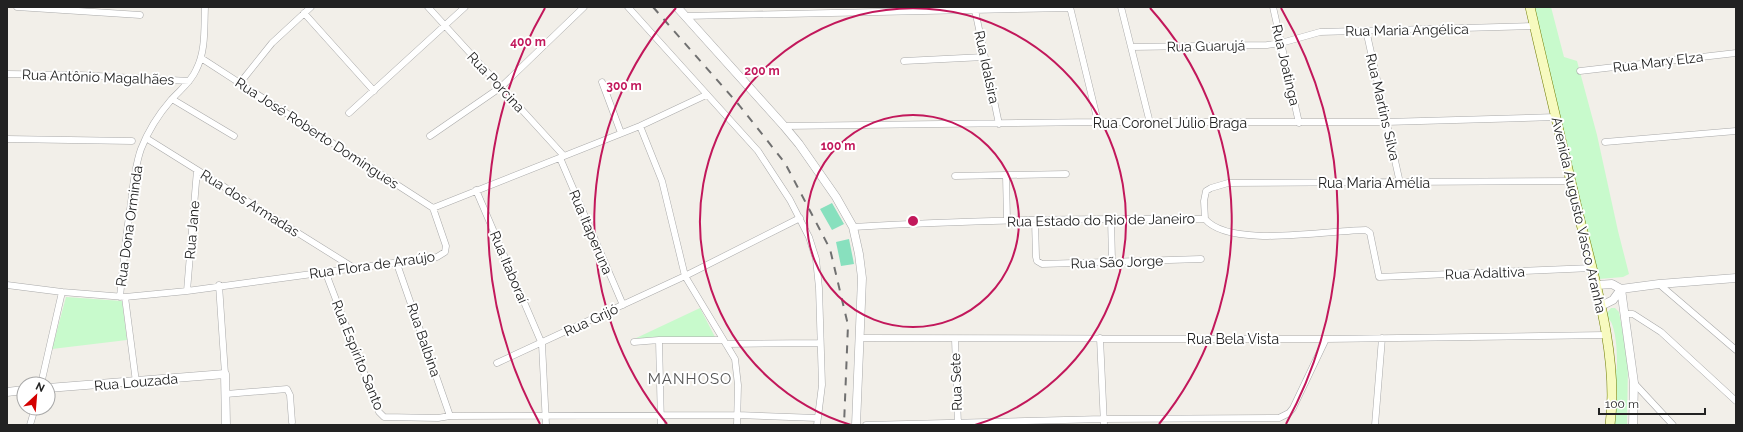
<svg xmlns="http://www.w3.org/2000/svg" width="1743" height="432" viewBox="0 0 1743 432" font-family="Raleway,sans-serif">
  <rect width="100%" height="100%" fill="#f2efe9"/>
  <path fill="#c8facc" d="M 1534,7 L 1551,7 L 1564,57 L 1577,61 L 1597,135 L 1618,231 L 1629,274 L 1623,277 L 1599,279 Z
    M 66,297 L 122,301 L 127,340 L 52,349 Z
    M 700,308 L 715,337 L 632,340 Z
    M 1611,308 L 1615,308 L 1619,312 L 1628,361 L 1627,425 L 1614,425 L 1617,397 L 1615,373 L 1617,368 C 1617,354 1617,338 1612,324 C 1611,320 1607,319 1606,314 Z"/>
  <path fill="#88e0be" d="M 832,203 L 844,224 L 832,230 L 820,209 Z
    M 849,239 L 854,264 L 841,266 L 836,242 Z"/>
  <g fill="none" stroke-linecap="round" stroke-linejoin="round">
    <g stroke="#a9a9a9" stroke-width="7">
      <path id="minor" d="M 17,7 L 140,15
        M 428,7 L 564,156
        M 628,7 L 758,151 L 790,200 L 809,237 L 816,259 L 819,288 L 822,385 L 817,425
        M 1070,7 L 1098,122
        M 1121,7 L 1150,123
        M 1273,7 L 1299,123
        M 975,10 L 999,124
        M 304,13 L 374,91
        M 685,16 L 1070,8
        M 1366,30 L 1400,183
        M 1131,47 L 1267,45 L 1281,43 L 1320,32 L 1535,26
        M 201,58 L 433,208
        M 904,61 L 984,57
        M 1580,71 L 1736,53
        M 7,74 L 79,75 L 189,81
        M 602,82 L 621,133
        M 240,83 L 272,43 L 311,7
        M 172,99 L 234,136
        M 349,113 L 465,7
        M 640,126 L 662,181 L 685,276 L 735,359 L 738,385 L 737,425
        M 784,126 L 1098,122 L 1386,122 L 1556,117
        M 430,136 L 501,87 L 584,7
        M 146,138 L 354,268
        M 7,139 L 132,141
        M 1605,142 L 1736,131
        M 560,158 L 623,305
        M 1006,175 L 1007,221
        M 955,176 L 1066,174
        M 476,190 L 542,344 L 546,425
        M 433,208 L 640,126 L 706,95
        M 1111,218 L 1112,261
        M 1205,219 L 1204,201 L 1206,191 L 1211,188 L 1228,183 L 1571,181
        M 1035,221 L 1036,257 L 1037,261 L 1042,264 L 1201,259
        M 853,227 C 970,220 1088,218 1205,219 C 1230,249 1330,230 1366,230 L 1370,233 L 1379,277 L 1592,268
        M 397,264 L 450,416
        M 325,271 L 379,412 L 384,417 L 438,418 L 450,416 L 737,415 L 817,418
        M 1659,284 L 1736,350
        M 7,285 L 62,292 L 125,297 L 187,291 L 437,257 L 445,252 L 446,246 L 433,208
        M 219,285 L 225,374
        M 187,291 L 197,170
        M 120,297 C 123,266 126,234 131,203 C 133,185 135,166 141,149 C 148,131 158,115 171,100 C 180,90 191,82 196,70 C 206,51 204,28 205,7
        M 125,297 L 136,382
        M 1624,314 L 1633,314 L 1661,332 L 1736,401
        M 860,338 L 1326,339 L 1605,335
        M 1100,338 L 1104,425
        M 955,339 L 958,425
        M 659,340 L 661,425
        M 634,342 L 659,340 L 722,340
        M 726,344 L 820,343
        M 497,363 L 685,276 L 800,218
        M 1634,383 L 1673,425
        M 41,384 L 62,292
        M 226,394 L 287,389 L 290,395 L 292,422
        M 30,425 L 35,408
        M 866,425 L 1103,419 L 1279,418 L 1289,413 L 1293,408 L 1326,339
        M 1375,425 L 1382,338"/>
    </g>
    <g stroke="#a9a9a9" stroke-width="9">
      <path id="tertiary" d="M 677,7 L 784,126 L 799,144 L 836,197 L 853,227 L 859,254 L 862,278 L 856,425
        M 1597,285 L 1612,284 L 1621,289 L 1659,284 L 1736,278
        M 1621,289 L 1634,383 L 1633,425
        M 1601,306 L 1613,300 L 1621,289
        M 48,388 L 225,374 L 226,425
        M 7,392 L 24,390"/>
    </g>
    <g stroke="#707d05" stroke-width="10">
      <path id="secondary" d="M 1530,7 C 1546,77 1563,147 1579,216 C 1595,280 1619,360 1610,425"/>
    </g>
    <use href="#minor" stroke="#fff" stroke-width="6"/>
    <use href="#tertiary" stroke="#fff" stroke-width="8"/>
    <use href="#secondary" stroke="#f7fabf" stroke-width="9"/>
    <path stroke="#707070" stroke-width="2" stroke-dasharray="8 8" stroke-linecap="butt" d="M 653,7 L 739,105 L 785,163 L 830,249 L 848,325 L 844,425"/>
  </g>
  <g fill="none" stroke="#c2185b" stroke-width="2">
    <circle cx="913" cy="221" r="106"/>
    <path d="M851 425A213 213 0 1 1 975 425"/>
    <path d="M667 424A319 319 0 0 1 676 8M1150 8A319 319 0 0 1 1159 424"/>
    <path d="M540 424A425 425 0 0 1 545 8M1281 8A425 425 0 0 1 1286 424"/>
  </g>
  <g text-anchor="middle" stroke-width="4" stroke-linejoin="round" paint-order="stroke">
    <g font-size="14" fill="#222" stroke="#fff">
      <text transform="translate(1407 30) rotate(-1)" y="5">Rua Maria Angélica</text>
      <text transform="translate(1206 46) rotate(-1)" y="5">Rua Guarujá</text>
      <text transform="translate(1658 62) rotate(-7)" y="5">Rua Mary Elza</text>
      <text transform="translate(1286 65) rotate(77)" y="5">Rua Joatinga</text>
      <text transform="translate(987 67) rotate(78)" y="5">Rua Idalsira</text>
      <text transform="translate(98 77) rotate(2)" y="5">Rua Antônio Magalhães</text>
      <text transform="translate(496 82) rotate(47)" y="5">Rua Porcina</text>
      <text transform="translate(1383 107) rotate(77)" y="5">Rua Martins Silva</text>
      <text x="1170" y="128">Rua Coronel Júlio Braga</text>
      <text transform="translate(317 133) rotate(33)" y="5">Rua José Roberto Domingues</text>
      <text x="1374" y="188">Rua Maria Amélia</text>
      <text transform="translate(250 203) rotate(32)" y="5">Rua dos Armadas</text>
      <text transform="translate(1579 215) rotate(77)" y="5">Avenida Augusto Vasco Aranha</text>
      <text transform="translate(1101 220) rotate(-1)" y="5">Rua Estado do Rio de Janeiro</text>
      <text transform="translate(129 226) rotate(-82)" y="5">Rua Dona Orminda</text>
      <text transform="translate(192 230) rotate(-85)" y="5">Rua Jane</text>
      <text transform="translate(591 232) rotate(67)" y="5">Rua Itaperuna</text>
      <text transform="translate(1117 262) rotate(-2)" y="5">Rua São Jorge</text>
      <text transform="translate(372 265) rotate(-8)" y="5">Rua Flora de Araújo</text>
      <text transform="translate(509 267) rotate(67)" y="5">Rua Itaboraí</text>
      <text transform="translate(1485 273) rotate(-2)" y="5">Rua Adaltiva</text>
      <text transform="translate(591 320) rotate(-25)" y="5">Rua Grijó</text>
      <text x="1233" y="344">Rua Bela Vista</text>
      <text transform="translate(424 340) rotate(71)" y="5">Rua Balbina</text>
      <text transform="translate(358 355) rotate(68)" y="5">Rua Espírito Santo</text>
      <text transform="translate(136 382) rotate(-5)" y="5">Rua Louzada</text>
      <text transform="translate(956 382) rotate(-92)" y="5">Rua Sete</text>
    </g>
    <g font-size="15" letter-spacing="1" fill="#555" stroke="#fff">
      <text x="690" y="384">MANHOSO</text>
    </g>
  </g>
  <circle cx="913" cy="221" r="6" fill="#c2185b" stroke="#fff" stroke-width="2"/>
  <g font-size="12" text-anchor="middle" font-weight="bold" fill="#c2185b" stroke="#fff" stroke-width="4" stroke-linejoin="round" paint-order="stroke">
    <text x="528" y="46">400 m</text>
    <text x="762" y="75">200 m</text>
    <text x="624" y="90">300 m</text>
    <text x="838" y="150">100 m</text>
  </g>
  <rect width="1743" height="432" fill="none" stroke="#222222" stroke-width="16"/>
  <g transform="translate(36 396) rotate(26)"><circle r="19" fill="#ffffff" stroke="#a7a7a7"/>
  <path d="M0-3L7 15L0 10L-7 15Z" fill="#d40000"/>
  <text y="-6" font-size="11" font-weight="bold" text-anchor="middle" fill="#222222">N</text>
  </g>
  <path d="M1599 408v6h106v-6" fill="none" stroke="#222222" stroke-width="2"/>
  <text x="1605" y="408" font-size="12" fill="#222222" stroke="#ffffff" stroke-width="3" paint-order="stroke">100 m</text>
</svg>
